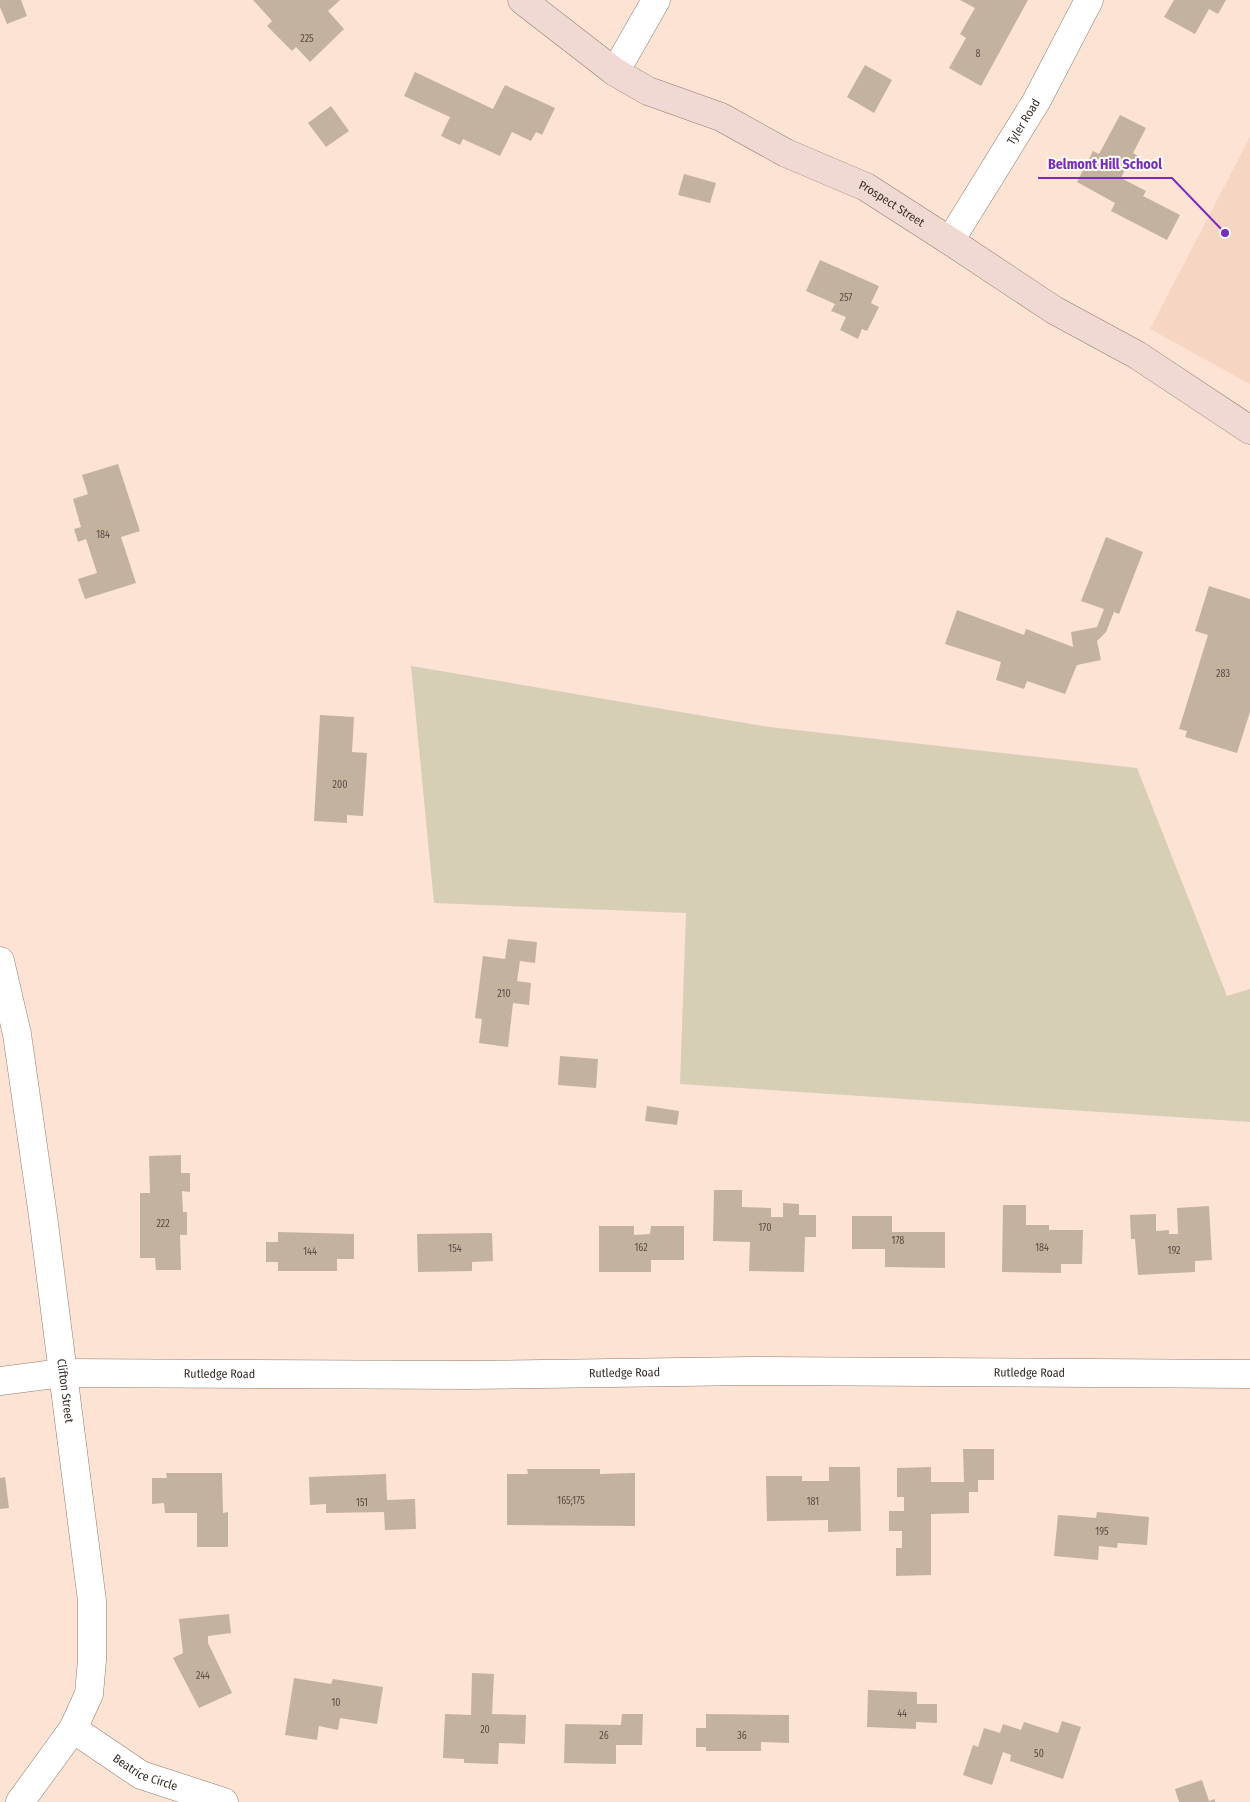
<svg xmlns="http://www.w3.org/2000/svg" width="1250" height="1802" viewBox="0 0 1250 1802" font-family="'Fira Sans Condensed',sans-serif">
  <rect width="100%" height="100%" fill="#fce3d3"/>
  <path fill="#f6d6c2" d="M 1250,137 L 1250,384 L 1150,329 Z"/>
  <path fill="#d7ceb6" d="M 411,666 L 769,727 L 1137,768 L 1227,996 L 1250,989 L 1250,1122 L 680,1084 L 686,913 L 434,903 Z"/>
  <path fill="#c3b29e" d="M 0,0 L 21,0 L 27,16 L 7,24 L 0,7 Z
    M 253,0 L 340,0 L 328,11 L 344,29 L 310,62 L 296,47 L 292,51 L 267,26 L 272,21 Z
    M 960,0 L 1028,0 L 981,86 L 949,68 L 966,38 L 960,34 L 975,8 Z
    M 1174,0 L 1226,0 L 1218,14 L 1209,9 L 1195,34 L 1164,17 Z
    M 865,65 L 892,80 L 874,113 L 847,97 Z
    M 415,72 L 493,109 L 505,85 L 555,108 L 542,135 L 536,132 L 531,141 L 512,132 L 500,156 L 463,139 L 460,145 L 441,136 L 450,117 L 404,96 Z
    M 331,106 L 349,131 L 326,147 L 308,123 Z
    M 1120,115 L 1146,128 L 1133,153 L 1138,156 L 1132,167 L 1127,165 L 1121,178 L 1146,191 L 1143,196 L 1180,215 L 1167,240 L 1111,211 L 1115,203 L 1077,182 L 1093,151 L 1099,154 Z
    M 684,174 L 716,183 L 710,203 L 678,195 Z
    M 820,260 L 879,286 L 871,303 L 879,307 L 867,331 L 862,329 L 858,339 L 840,330 L 846,317 L 831,311 L 835,304 L 806,291 Z
    M 118,464 L 140,531 L 121,537 L 136,583 L 85,599 L 78,579 L 97,573 L 86,539 L 78,542 L 74,529 L 81,527 L 73,499 L 88,494 L 82,475 Z
    M 1106,537 L 1143,552 L 1119,614 L 1114,612 L 1106,632 L 1097,641 L 1101,660 L 1077,665 L 1065,694 L 1027,681 L 1024,689 L 996,680 L 1001,662 L 945,644 L 957,610 L 1024,635 L 1026,629 L 1073,647 L 1071,632 L 1097,627 L 1104,609 L 1081,601 Z
    M 1209,586 L 1250,599 L 1250,712 L 1237,753 L 1185,737 L 1187,731 L 1179,729 L 1208,635 L 1195,631 Z
    M 320,715 L 354,717 L 352,752 L 367,753 L 363,816 L 347,815 L 347,823 L 314,821 Z
    M 508,939 L 537,942 L 535,963 L 520,961 L 517,981 L 531,983 L 529,1005 L 513,1003 L 508,1047 L 479,1043 L 482,1019 L 475,1018 L 483,956 L 505,959 Z
    M 560,1056 L 598,1059 L 596,1088 L 558,1085 Z
    M 647,1106 L 679,1111 L 677,1125 L 645,1121 Z
    M 181,1155 L 181,1173 L 190,1173 L 190,1192 L 182,1191 L 183,1212 L 187,1212 L 187,1235 L 180,1235 L 181,1270 L 156,1270 L 155,1258 L 140,1258 L 140,1193 L 150,1193 L 149,1156 Z
    M 714,1190 L 742,1190 L 742,1207 L 771,1208 L 771,1217 L 783,1217 L 783,1203 L 799,1204 L 799,1215 L 816,1215 L 816,1237 L 805,1237 L 804,1272 L 749,1271 L 750,1242 L 713,1241 Z
    M 1003,1205 L 1026,1205 L 1026,1225 L 1049,1225 L 1049,1230 L 1083,1230 L 1082,1264 L 1061,1264 L 1061,1273 L 1002,1272 Z
    M 1209,1206 L 1212,1260 L 1195,1261 L 1195,1272 L 1138,1275 L 1135,1239 L 1131,1239 L 1130,1215 L 1156,1214 L 1156,1231 L 1169,1230 L 1169,1234 L 1178,1234 L 1177,1208 Z
    M 852,1216 L 892,1216 L 892,1232 L 945,1232 L 945,1268 L 885,1267 L 885,1249 L 852,1249 Z
    M 599,1226 L 634,1226 L 634,1235 L 650,1234 L 651,1226 L 684,1226 L 684,1260 L 651,1260 L 651,1272 L 599,1272 Z
    M 278,1232 L 354,1234 L 354,1259 L 337,1259 L 337,1271 L 278,1271 L 278,1262 L 266,1262 L 266,1242 L 278,1242 Z
    M 492,1233 L 493,1261 L 472,1262 L 472,1271 L 418,1272 L 417,1234 Z
    M 963,1449 L 994,1449 L 994,1480 L 978,1480 L 978,1492 L 969,1492 L 969,1513 L 931,1514 L 931,1575 L 896,1576 L 896,1548 L 902,1548 L 902,1531 L 889,1531 L 889,1511 L 904,1511 L 904,1497 L 897,1497 L 897,1468 L 931,1467 L 931,1482 L 964,1482 Z
    M 829,1467 L 860,1467 L 861,1531 L 828,1532 L 828,1520 L 767,1521 L 766,1476 L 802,1476 L 802,1481 L 829,1481 Z
    M 527,1469 L 600,1469 L 600,1474 L 635,1473 L 635,1526 L 507,1525 L 507,1474 L 528,1474 Z
    M 166,1473 L 222,1473 L 223,1513 L 228,1512 L 228,1547 L 197,1547 L 197,1513 L 165,1513 L 164,1503 L 152,1504 L 152,1478 L 167,1478 Z
    M 386,1474 L 387,1500 L 415,1499 L 416,1529 L 385,1530 L 384,1512 L 326,1513 L 326,1504 L 310,1505 L 309,1477 Z
    M 5,1477 L 9,1508 L 0,1509 L 0,1478 Z
    M 1097,1512 L 1149,1517 L 1147,1545 L 1118,1543 L 1117,1548 L 1099,1546 L 1098,1560 L 1054,1556 L 1058,1515 L 1096,1518 Z
    M 229,1614 L 231,1633 L 208,1636 L 208,1643 L 232,1693 L 199,1708 L 173,1658 L 183,1653 L 179,1619 Z
    M 472,1673 L 494,1674 L 492,1714 L 526,1715 L 525,1744 L 499,1743 L 498,1764 L 464,1763 L 464,1759 L 443,1758 L 445,1714 L 471,1715 Z
    M 294,1678 L 331,1684 L 333,1679 L 383,1687 L 377,1724 L 340,1718 L 338,1730 L 319,1726 L 317,1740 L 285,1735 Z
    M 868,1690 L 917,1692 L 917,1704 L 937,1704 L 937,1723 L 916,1722 L 916,1729 L 867,1727 Z
    M 622,1714 L 643,1714 L 642,1745 L 616,1745 L 616,1764 L 564,1763 L 565,1724 L 621,1725 Z
    M 706,1714 L 789,1715 L 789,1743 L 761,1742 L 761,1751 L 706,1751 L 706,1747 L 696,1747 L 696,1728 L 706,1728 Z
    M 1062,1721 L 1081,1727 L 1063,1779 L 1010,1761 L 1011,1755 L 1003,1752 L 992,1785 L 963,1775 L 973,1745 L 978,1747 L 984,1728 L 1000,1733 L 1003,1724 L 1021,1730 L 1024,1722 L 1058,1733 Z
    M 1202,1780 L 1209,1801 L 1215,1799 L 1215,1802 L 1179,1802 L 1175,1789 Z"/>
  <g fill="none" stroke-linecap="round" stroke-linejoin="round">
    <g stroke="#927b6d" stroke-width="29">
      <g id="minor">
        <path d="M 615,72 L 656,0"/>
        <path id="s1" d="M 950,241 L 1037,100 L 1089,0"/>
        <path id="s2" d="M 0,961 L 17,1034 L 43,1216 L 92,1601 L 92,1660 L 89,1694 L 73,1729 L 20,1802"/>
        <path id="s3" d="M 0,1381 L 62,1373 L 468,1375 L 750,1371 L 1250,1374"/>
        <path id="s4" d="M 73,1729 L 141,1775 L 224,1802"/>
      </g>
    </g>
    <g stroke="#927b6d" stroke-width="29">
      <g id="secondary">
        <path id="s5" d="M 522,0 L 615,72 L 648,91 L 721,117 L 786,153 L 866,187 L 950,241 L 1054,310 L 1137,355 L 1250,430"/>
      </g>
    </g>
    <use href="#minor" stroke="#fff" stroke-width="28"/>
    <use href="#secondary" stroke="#f1d9d3" stroke-width="28"/>
  </g>
  <g text-anchor="middle" stroke-width="4" stroke-linejoin="round" paint-order="stroke">
    <g font-size="10" fill="#5b4f46">
      <text x="307" y="42">225</text>
      <text x="978" y="57">8</text>
      <text x="846" y="301">257</text>
      <text x="103" y="538">184</text>
      <text x="1223" y="677">283</text>
      <text x="340" y="788">200</text>
      <text x="504" y="997">210</text>
      <text x="163" y="1227">222</text>
      <text x="765" y="1231">170</text>
      <text x="898" y="1244">178</text>
      <text x="641" y="1251">162</text>
      <text x="1042" y="1251">184</text>
      <text x="455" y="1252">154</text>
      <text x="1174" y="1254">192</text>
      <text x="310" y="1255">144</text>
      <text x="571" y="1504">165;175</text>
      <text x="813" y="1505">181</text>
      <text x="362" y="1506">151</text>
      <text x="1102" y="1535">195</text>
      <text x="203" y="1679">244</text>
      <text x="336" y="1706">10</text>
      <text x="902" y="1717">44</text>
      <text x="485" y="1733">20</text>
      <text x="604" y="1739">26</text>
      <text x="742" y="1739">36</text>
      <text x="1039" y="1757">50</text>
    </g>
    <g font-size="12" fill="#382e28" stroke="#fff">
      <text dy="4" stroke="none"><textPath href="#s1" startOffset="140">Tyler Road</textPath></text>
      <text dy="4" stroke="none"><textPath href="#s5" startOffset="425">Prospect Street</textPath></text>
      <text dy="4" stroke="none"><textPath href="#s3" startOffset="625">Rutledge Road</textPath></text>
      <text dy="4" stroke="none"><textPath href="#s3" startOffset="1030">Rutledge Road</textPath></text>
      <text dy="4" stroke="none"><textPath href="#s3" startOffset="220">Rutledge Road</textPath></text>
      <text dy="4" stroke="none"><textPath href="#s2" startOffset="435">Clifton Street</textPath></text>
      <text dy="4" stroke="none"><textPath href="#s4" startOffset="85">Beatrice Circle</textPath></text>
    </g>
  </g>
  <path fill="none" stroke="#7b2cbf" stroke-width="2" d="M1225 233L1172 178H1038"/>
  <circle fill="#7b2cbf" stroke="#fff" stroke-width="2" cx="1225" cy="233" r="5"/>
  <g font-size="14" text-anchor="middle" font-weight="bold" fill="#7b2cbf" stroke="#fff" stroke-width="4" stroke-linejoin="round" paint-order="stroke">
    <text x="1105" y="169">Belmont Hill School</text>
  </g>
</svg>
